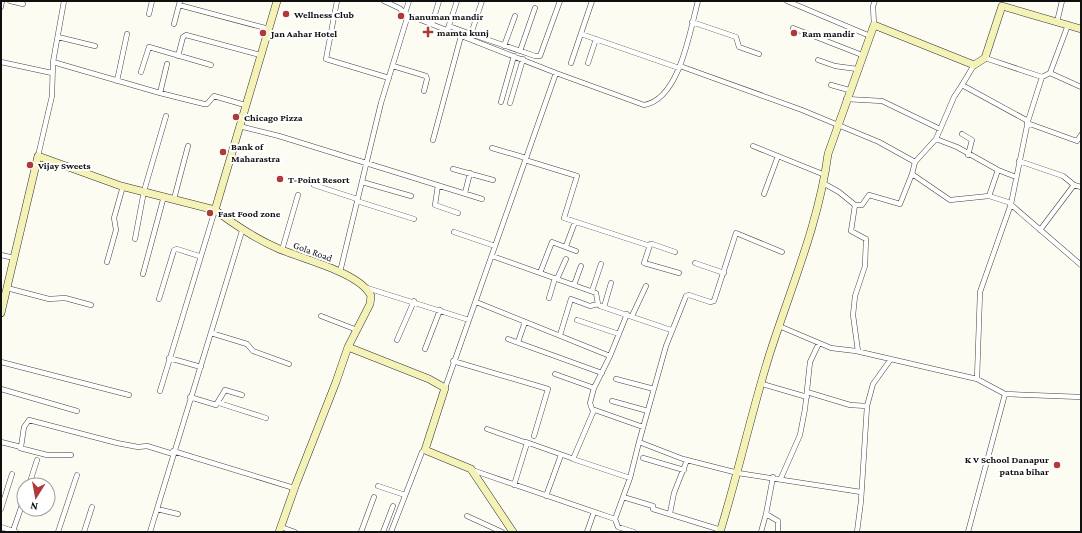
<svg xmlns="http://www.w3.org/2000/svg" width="1082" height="533" viewBox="0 0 1082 533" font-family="'Crimson Pro',serif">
  <rect width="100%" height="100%" fill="#fdfcf3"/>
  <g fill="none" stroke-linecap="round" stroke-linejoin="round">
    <g stroke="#424242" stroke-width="5.5">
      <path id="street" d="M 10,1 L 23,4
        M 337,1 L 326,59 L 389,78
        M 384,1 L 399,8 L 408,15 L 556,73 L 644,105 C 680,99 690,30 698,1
        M 787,1 L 870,36
        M 179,5 L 269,29
        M 1,7 L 2,1
        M 405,13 L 409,1
        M 149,14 L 152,1
        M 692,22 L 736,37 L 739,47 L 759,54
        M 1057,22 L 1062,1
        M 174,24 L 180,1
        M 432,24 L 439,1
        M 874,25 L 873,6 L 875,1
        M 449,26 L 471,34 L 482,1
        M 448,28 L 457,1
        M 793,28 L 862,55
        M 471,34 L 535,56 L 540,56 L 560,1
        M 581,34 L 679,68
        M 58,37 L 95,46
        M 504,46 L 515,16
        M 520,51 L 535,8
        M 178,56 L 183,37 L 186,35 L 260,55
        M 818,60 L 835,66 L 857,69
        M 1,62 L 52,73
        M 53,62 L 160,93 L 204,104 L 207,104 L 214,96 L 245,105
        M 571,63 L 592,1
        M 588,63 L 596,39
        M 974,65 L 962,85 L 1028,121
        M 393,66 L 426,76 L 427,79 L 424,91
        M 680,66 L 802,110 L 879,142 L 915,162
        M 141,72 L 149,47 L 211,65
        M 1050,73 L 1081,87
        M 1042,77 L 1050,73 L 1068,25
        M 117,81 L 127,34
        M 831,85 L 849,90
        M 962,85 L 954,97 L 936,139 L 957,147 L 998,170 L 989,196
        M 160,93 L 167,64
        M 846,99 L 882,101 L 940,129
        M 501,102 L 514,56
        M 510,103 L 523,59
        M 1027,123 L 1077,141 L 1081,135
        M 239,126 L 279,136 L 482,199
        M 962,134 L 972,140 L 968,155
        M 936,139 L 915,162 L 912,174 L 950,200 L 989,196 L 1008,202 L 1081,265
        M 433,140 L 461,36
        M 753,146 L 825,175
        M 492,148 L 526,158
        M 38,156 L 52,96 L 53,62 L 64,1
        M 525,160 L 577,176 L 564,218 L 647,245 L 652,244 L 675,252
        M 1019,161 L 1063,176 L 1074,185
        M 453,169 L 493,180
        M 998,170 L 1016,177
        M 362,182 L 411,196
        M 823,183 L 839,192 L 855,205 L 851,231 L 866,239 L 865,266 L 855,296 L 853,315 L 858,351
        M 314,185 L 357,199
        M 438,185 L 435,205 L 458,213
        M 465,193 L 470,173
        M 764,194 L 778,156
        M 174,199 L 188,146
        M 357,201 L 414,219
        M 855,205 L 862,205 L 869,195 L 900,204 L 912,174
        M 1040,230 L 1074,185 L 1081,187
        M 454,232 L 495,246
        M 135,239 L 144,191 L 166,116
        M 650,245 L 644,263 L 679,273
        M 566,246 L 575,222
        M 282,250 L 298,195
        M 1,255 L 14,258
        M 492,256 L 596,293 L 598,304 L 600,306 L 671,330
        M 107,262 L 116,230 L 114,218 L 123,186
        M 695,263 L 724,273
        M 340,272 L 381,103 L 408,15
        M 540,273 L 552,242 L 576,251
        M 143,274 L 164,196
        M 557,279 L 566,259
        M 574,285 L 581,266
        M 364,287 L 469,320
        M 7,288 L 49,299 L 65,298 L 91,305
        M 592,291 L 601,264
        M 549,298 L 555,278
        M 159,299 L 174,250 L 177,249 L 199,256
        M 476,302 L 610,356
        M 604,307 L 611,283
        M 627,314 L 610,356 L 594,388 L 590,403 L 592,409 L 643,427
        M 321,316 L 357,330
        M 632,316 L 646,286
        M 577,320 L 619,334
        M 779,326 L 831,348 L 856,351 L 977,379 L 1005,394 L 1081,397
        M 211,333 L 247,344 L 253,351 L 289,364
        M 560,335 L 571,299 L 590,306 L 598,304
        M 508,339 L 602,373
        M 397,340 L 414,301
        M 518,342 L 525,322
        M 425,349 L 440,310
        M 169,358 L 201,367
        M 453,361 L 548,389 L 534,436
        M 1,362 L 129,395
        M 555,374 L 594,388
        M 616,379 L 654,389
        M 977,379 L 980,292 L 1011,204 L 1028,121 L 1042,77 L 985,58
        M 762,384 L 807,397
        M 445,388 L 556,73
        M 1,389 L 77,411
        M 160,391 L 215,210
        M 807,392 L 850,405 L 867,406
        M 190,397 L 216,405 L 225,390 L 242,395
        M 612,401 L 648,411
        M 219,403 L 266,418
        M 594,410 L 573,459 L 630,478
        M 487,429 L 527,443 L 514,485
        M 1,442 L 21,447 L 24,427 L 29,420 L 117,443 L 138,447 L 147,446 L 173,454
        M 526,442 L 574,459
        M 639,442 L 666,346 L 686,296 L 689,295 L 710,302 L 714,301 L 736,233 L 782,252
        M 20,448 L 47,455 L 71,455
        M 173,451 L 294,488
        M 643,458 L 684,470
        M 472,470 L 615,519 L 630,478 L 639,442 L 683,459 L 738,473 L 861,492
        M 773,477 L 766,514 L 778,521 L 778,532
        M 781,478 L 800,435 L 805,409 L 810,362 L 819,343
        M 29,485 L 37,460
        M 378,486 L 405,495
        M 546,496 L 561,455
        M 623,497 L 653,506
        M 1,509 L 12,474
        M 157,509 L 178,514
        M 653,509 L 721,530
        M 670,513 L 674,493 L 687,460
        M 467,516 L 502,532
        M 615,519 L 618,527 L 634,532
        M 1,527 L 16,532
        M 281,527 L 295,532
        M 13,531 L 24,499
        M 58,532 L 77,475
        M 84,532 L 92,507
        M 150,532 L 242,231
        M 361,532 L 374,497
        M 383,532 L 393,506
        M 391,532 L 422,452 L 425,450
        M 587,532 L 594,512
        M 761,532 L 766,514
        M 857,532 L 861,501 L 867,406 L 873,384 L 891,359
        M 968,532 L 1005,394"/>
    </g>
    <g stroke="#313131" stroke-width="8">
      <path id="secondary" d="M 277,1 L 215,210 C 235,225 254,238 277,248 C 301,259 360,272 371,296 L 370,304 L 348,347 L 336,382 L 296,484 L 279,532
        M 1,313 L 38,156 L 121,186 L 215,210
        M 348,347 L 429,379 L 445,388 L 425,450 L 471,469 L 513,532
        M 720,532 C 738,474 751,414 769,356 C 790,290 819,223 828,154 L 874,25 L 974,65 L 985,58 L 1002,6 L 1081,29"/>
    </g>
    <use href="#street" stroke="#fff" stroke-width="4.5"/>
    <use href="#secondary" stroke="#f5f2b7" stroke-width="7"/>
  </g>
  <g fill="#af3938" stroke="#fff" stroke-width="1.5">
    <circle cx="286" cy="14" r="4"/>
    <circle cx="401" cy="16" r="4"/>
    <path d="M426 26h4v4h4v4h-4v4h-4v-4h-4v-4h4z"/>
    <circle cx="263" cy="33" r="4"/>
    <circle cx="794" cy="33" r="4"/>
    <circle cx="236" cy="117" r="4"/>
    <circle cx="223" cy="152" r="4"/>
    <circle cx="30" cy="165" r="4"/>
    <circle cx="280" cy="179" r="4"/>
    <circle cx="210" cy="213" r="4"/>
    <circle cx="1057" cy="465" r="4"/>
  </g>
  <g text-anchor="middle" stroke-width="4" stroke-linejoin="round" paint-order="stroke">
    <g font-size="10" font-weight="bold" fill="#0f0f0f" stroke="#fff" text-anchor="start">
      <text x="294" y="18">Wellness Club</text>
      <text x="409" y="20">hanuman mandir</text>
      <text x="437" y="36">mamta kunj</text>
      <text x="271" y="37">Jan Aahar Hotel</text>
      <text x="802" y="37">Ram mandir</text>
      <text x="244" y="121">Chicago Pizza</text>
      <text x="231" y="150">Bank of<tspan x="231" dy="12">Maharastra</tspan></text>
      <text x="38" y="169">Vijay Sweets</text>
      <text x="288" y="183">T-Point Resort</text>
      <text x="218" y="217">Fast Food zone</text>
      <text x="1049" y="463" text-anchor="end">K V School Danapur<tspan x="1049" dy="12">patna bihar</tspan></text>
    </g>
    <g font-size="10" fill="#0f0f0f" stroke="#fff">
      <text transform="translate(313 251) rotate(20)" y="4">Gola Road</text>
    </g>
  </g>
  <rect width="1082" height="533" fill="none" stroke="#0f0f0f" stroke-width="4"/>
  <g transform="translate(36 497) rotate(191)"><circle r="19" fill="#ffffff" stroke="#9f9f9f"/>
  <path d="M0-3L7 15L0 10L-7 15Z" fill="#af3938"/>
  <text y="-6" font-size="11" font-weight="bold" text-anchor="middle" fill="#0f0f0f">N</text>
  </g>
</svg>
